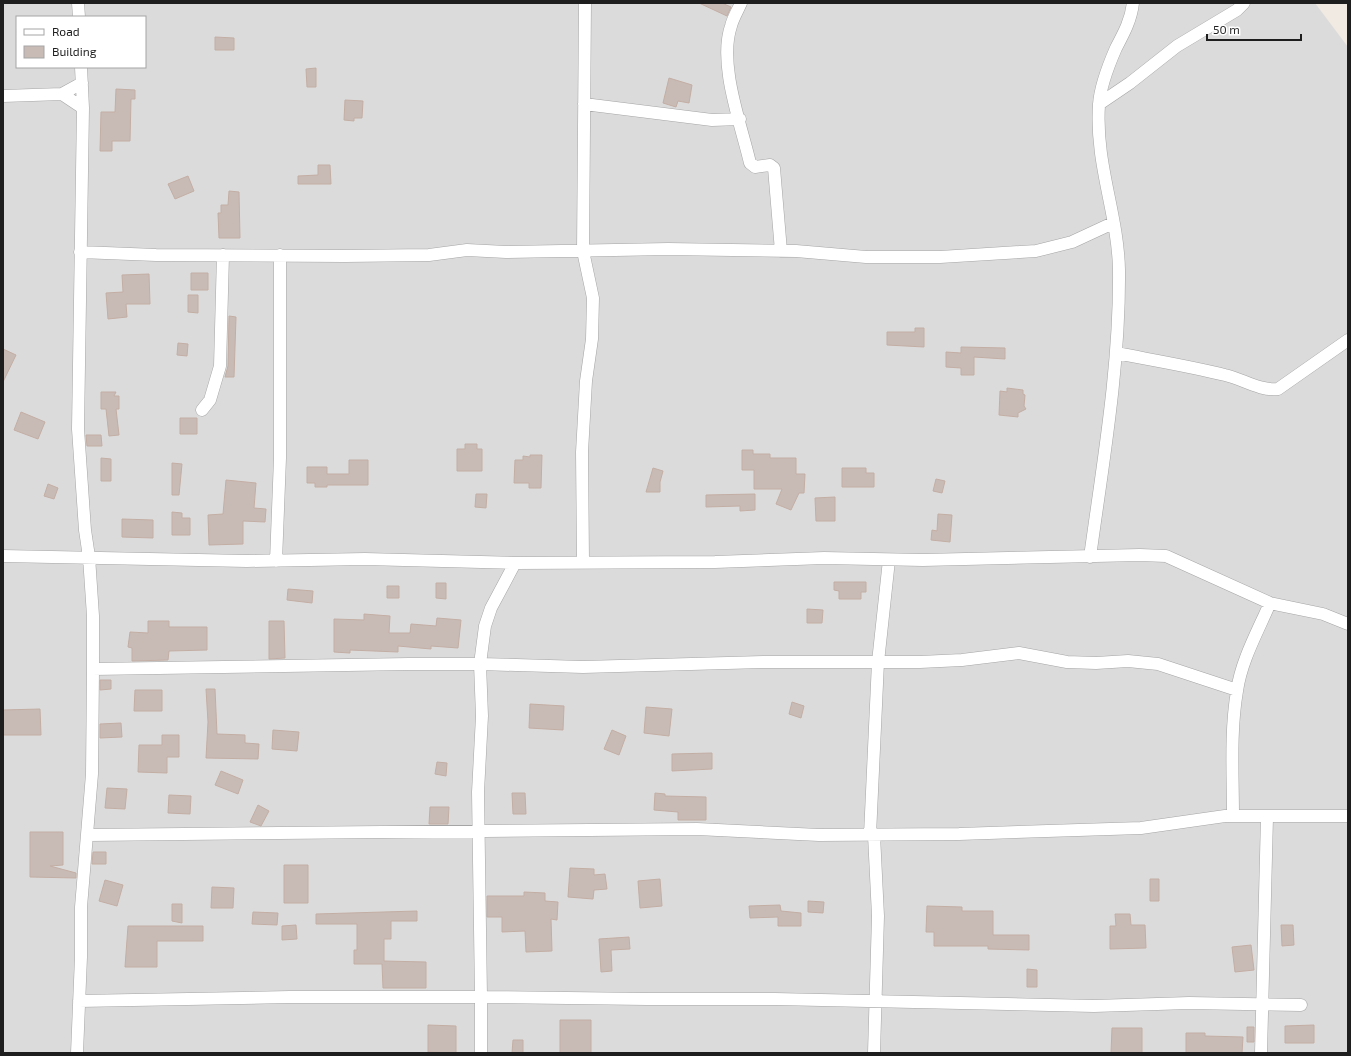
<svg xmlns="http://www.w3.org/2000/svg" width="1351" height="1056" viewBox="0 0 1351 1056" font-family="'Exo 2',sans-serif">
  <rect width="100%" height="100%" fill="#f0eae3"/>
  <path fill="#dcdbdb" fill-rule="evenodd" d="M 3,3 L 1315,3 L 1348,47 L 1348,1053 L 3,1053 ZM 17,17 L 145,17 L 145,67 L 17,67 Z"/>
  <path fill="#c8bbb6" stroke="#c3aea4" d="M 699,3 L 722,3 L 731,7 L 727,16 Z
    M 215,37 L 234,38 L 234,50 L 215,50 Z
    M 316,68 L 316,87 L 307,87 L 306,69 Z
    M 669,78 L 692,85 L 689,103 L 678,101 L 676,107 L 663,103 Z
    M 116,89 L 135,90 L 135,99 L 131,99 L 130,141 L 112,141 L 112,151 L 100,151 L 101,112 L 115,112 Z
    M 345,100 L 363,101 L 362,118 L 354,118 L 354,121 L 344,120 Z
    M 318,165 L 330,165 L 331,184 L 298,184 L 298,176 L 318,175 Z
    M 188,176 L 194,191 L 175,199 L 168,184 Z
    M 229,191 L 239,192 L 240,238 L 219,238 L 218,213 L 221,213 L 221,205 L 228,205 Z
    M 191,273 L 208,273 L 208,290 L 191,290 Z
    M 149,274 L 150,304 L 126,304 L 127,317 L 108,319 L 106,293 L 123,292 L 122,275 Z
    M 188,295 L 198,295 L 198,313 L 188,312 Z
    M 229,316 L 236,317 L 234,377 L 225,377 L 228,366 Z
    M 915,328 L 924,328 L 924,347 L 887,345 L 887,332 L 915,332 Z
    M 178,343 L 188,344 L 187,356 L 177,355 Z
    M 961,347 L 1005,348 L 1005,359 L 974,357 L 974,375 L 961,375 L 961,368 L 946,367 L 946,352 L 961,353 Z
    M 3,349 L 16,355 L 3,382 Z
    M 1007,388 L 1023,390 L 1023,394 L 1025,395 L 1024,406 L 1026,409 L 1018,413 L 1018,417 L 999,415 L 1000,391 L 1007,392 Z
    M 101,392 L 116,392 L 114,396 L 119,396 L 119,409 L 116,409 L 119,435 L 109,436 L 106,409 L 101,409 Z
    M 21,412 L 45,422 L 38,439 L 14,430 Z
    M 180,418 L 197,418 L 197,434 L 180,434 Z
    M 86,435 L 101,435 L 102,446 L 87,446 Z
    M 465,444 L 477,444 L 477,449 L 482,449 L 482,471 L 457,471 L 457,449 L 465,449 Z
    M 742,450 L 753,450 L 753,454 L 770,454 L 770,458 L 796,458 L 796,474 L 805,474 L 804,493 L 799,493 L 791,510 L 776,504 L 782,489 L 754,489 L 754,470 L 742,470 Z
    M 530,455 L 542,455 L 541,488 L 529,488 L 529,483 L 514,483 L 515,460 L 523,460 L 523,456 L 530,457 Z
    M 101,458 L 111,459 L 111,481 L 101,481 Z
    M 349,460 L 368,460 L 368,485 L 327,485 L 327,487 L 315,487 L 315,483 L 307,483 L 307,467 L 327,467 L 327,474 L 349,474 Z
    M 172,463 L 182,464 L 179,495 L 172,495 Z
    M 653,468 L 663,471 L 660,482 L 660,492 L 646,492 Z
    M 842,468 L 866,468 L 866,473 L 874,473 L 874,487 L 842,487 Z
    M 936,479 L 945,481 L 942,493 L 933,491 Z
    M 226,480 L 256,483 L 254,508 L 266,509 L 265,522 L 243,521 L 243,544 L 209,545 L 208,515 L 223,514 Z
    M 48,484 L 58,488 L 54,499 L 44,496 Z
    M 476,494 L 487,494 L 486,508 L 475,507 Z
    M 755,494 L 755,510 L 740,511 L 740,506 L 706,507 L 706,495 Z
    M 835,497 L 835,521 L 816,521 L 815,498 Z
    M 172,512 L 182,513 L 182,518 L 190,518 L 190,535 L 172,535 Z
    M 938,514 L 952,515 L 950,542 L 931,540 L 932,530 L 937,531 Z
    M 122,519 L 153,520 L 153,538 L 122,537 Z
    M 834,582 L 866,582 L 866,592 L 861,592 L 861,599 L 839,599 L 839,591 L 834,590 Z
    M 436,583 L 446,583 L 446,599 L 436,598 Z
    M 387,586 L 399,586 L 399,598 L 387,598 Z
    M 288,589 L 313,591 L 312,603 L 287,600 Z
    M 807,609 L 823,610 L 822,623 L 807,623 Z
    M 364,614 L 390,616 L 389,633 L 410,633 L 411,624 L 436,626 L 437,618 L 461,620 L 458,648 L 431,646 L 431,649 L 398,646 L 398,652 L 350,650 L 350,653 L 334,652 L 334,619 L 364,620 Z
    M 148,621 L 169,621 L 169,627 L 207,627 L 207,650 L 169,651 L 168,660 L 132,661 L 132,648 L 128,647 L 130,632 L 148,633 Z
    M 269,621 L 284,621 L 285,658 L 269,659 Z
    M 100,680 L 111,680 L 111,689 L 100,690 Z
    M 206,689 L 215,689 L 217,734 L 245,735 L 245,743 L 259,744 L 258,759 L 206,758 L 208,722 Z
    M 135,690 L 162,690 L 162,711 L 134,711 Z
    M 792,702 L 804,706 L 801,718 L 789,714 Z
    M 530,704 L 564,706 L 563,730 L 529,728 Z
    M 646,707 L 672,709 L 669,736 L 644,733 Z
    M 40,709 L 41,735 L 3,735 L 3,710 Z
    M 121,723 L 122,737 L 100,738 L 100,724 Z
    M 273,730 L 299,732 L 297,751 L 272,749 Z
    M 612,730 L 626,736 L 619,755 L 604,749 Z
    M 162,735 L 179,735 L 179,757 L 167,757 L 167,773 L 138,772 L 139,745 L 162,745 Z
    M 712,753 L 712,769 L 672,771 L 672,754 Z
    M 437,762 L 447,763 L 446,776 L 435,774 Z
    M 221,771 L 243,780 L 238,794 L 215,785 Z
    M 107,788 L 127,789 L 125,809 L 105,808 Z
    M 512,793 L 525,793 L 526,814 L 513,814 Z
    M 655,793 L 665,794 L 665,796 L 706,797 L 706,820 L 678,820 L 678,812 L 654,810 Z
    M 169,795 L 191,796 L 190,814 L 168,813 Z
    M 258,805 L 269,811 L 261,826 L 250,822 Z
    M 430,807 L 449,807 L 448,824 L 429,824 Z
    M 30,832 L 63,832 L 63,865 L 50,866 L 76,873 L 76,878 L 30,877 Z
    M 93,852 L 106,852 L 106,864 L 92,864 Z
    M 284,865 L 308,865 L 308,903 L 284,903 Z
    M 570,868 L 594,869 L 594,875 L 605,874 L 607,889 L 594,890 L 593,899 L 568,897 Z
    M 660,879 L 662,906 L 640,908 L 638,881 Z
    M 1150,879 L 1159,879 L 1159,901 L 1150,901 Z
    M 105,880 L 123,885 L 117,906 L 99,901 Z
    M 212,887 L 234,888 L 233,908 L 211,908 Z
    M 524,892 L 545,893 L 545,901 L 558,902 L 557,920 L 551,919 L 552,951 L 526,952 L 525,931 L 502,932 L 502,917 L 487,917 L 487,896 L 524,896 Z
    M 808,901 L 824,902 L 823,913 L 808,912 Z
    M 172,904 L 182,904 L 182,923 L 172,921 Z
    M 780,905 L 781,911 L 801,913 L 801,926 L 778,926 L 778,917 L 750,918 L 749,906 Z
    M 927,906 L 962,907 L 962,911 L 993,911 L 993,935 L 1029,935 L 1029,950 L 988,949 L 988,946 L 934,946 L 934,932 L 926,932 Z
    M 417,911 L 417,921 L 391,921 L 391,939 L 384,939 L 384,961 L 426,962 L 426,988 L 383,988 L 382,964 L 354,964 L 354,950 L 357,950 L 357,924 L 316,924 L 316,914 Z
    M 253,912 L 278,913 L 277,925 L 252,924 Z
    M 1115,914 L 1130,914 L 1131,925 L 1145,925 L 1146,948 L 1110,949 L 1110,926 L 1116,926 Z
    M 296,925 L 297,939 L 282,940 L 282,926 Z
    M 1281,925 L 1293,925 L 1294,945 L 1282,946 Z
    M 128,926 L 203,926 L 203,941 L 157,941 L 157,967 L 125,967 Z
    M 629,937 L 630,949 L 611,950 L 612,971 L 601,972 L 599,939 Z
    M 1251,945 L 1254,970 L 1235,972 L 1232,947 Z
    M 1027,969 L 1037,970 L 1037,987 L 1027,987 Z
    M 560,1020 L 591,1020 L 591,1053 L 560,1053 Z
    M 428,1025 L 456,1026 L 456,1053 L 428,1052 Z
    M 1314,1025 L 1314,1043 L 1285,1043 L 1285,1026 Z
    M 1247,1027 L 1254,1027 L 1254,1042 L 1247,1042 Z
    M 1112,1028 L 1142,1028 L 1142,1053 L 1111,1053 Z
    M 1186,1033 L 1205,1033 L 1205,1036 L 1243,1037 L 1242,1053 L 1186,1053 Z
    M 513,1040 L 523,1040 L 523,1053 L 512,1053 Z"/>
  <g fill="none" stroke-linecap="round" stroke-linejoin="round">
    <g stroke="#a5a5a5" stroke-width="13">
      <path id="street" d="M 78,3 L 79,17
        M 741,3 C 738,10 733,18 731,26 C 718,64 741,124 750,163 L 755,167 L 770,165 L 774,168 L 781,251
        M 62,94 L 83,108
        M 3,96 L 62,94 L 82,83
        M 584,104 L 712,120 L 740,119
        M 1099,104 L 1130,83 L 1177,46 L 1237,10 L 1244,3
        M 80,252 L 156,255 L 345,256 L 429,255 L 467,250 L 506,252 L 668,249 L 796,251 L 866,257 L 940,257 L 1036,251 L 1072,242 L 1113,223
        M 1116,353 C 1152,360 1189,366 1225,375 C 1243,379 1259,391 1278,389 L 1348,340
        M 202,410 L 210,400 L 220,366 L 223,255
        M 3,556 L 247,561 L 365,559 L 515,563 L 715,562 L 824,558 L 923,560 L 1140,555 L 1166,556 L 1270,603 L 1323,614 L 1348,624
        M 1090,557 C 1103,462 1120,366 1119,270 C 1118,214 1095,164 1099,105 C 1100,87 1109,64 1116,48 C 1124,33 1131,20 1133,3
        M 276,561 L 280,458 L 280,255
        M 583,561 L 582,452 L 586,381 L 592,339 L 593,298 L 583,251 L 585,3
        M 93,669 L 409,664 L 480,664 L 485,626 L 491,608 L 515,563
        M 1233,816 C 1233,775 1230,732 1237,691 C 1241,661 1258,631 1270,603
        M 88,835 L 697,829 L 819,835 L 959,834 L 1141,828 L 1225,816 L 1348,816
        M 870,835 L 878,662 L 889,560
        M 79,1001 L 290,997 L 481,997 L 647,999 L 775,999 L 1094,1006 L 1189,1003 L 1301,1005
        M 77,1053 L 81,957 L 81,907 L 92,774 L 93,669 L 93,616 L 89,557 L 85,530 L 78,429 L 83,108 L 81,67
        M 481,1053 L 481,997 L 478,792 L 482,716 L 480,664 L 583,667 L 763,662 L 920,662 L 962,660 L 1019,653 L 1067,662 L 1096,663 L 1128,661 L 1158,664 L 1237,690
        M 874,1053 L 878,916 L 874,835
        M 1261,1053 L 1267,817"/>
    </g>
    <use href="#street" stroke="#fff" stroke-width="12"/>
  </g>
  <rect width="1351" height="1056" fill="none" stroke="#1e1e1e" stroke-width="8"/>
  <rect x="16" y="16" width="130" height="52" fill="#ffffff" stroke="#a5a5a5"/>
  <rect x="24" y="29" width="20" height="6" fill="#ffffff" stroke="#a5a5a5"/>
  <text x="52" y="36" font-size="12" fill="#1e1e1e">Road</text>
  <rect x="24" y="46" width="20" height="12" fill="#c8bbb6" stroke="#a5a5a5"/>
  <text x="52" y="56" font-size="12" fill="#1e1e1e">Building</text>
  <path d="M1207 34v6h94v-6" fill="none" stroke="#1e1e1e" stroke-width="2"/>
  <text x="1213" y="34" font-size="12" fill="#1e1e1e" stroke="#ffffff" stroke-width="3" paint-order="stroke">50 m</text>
</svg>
